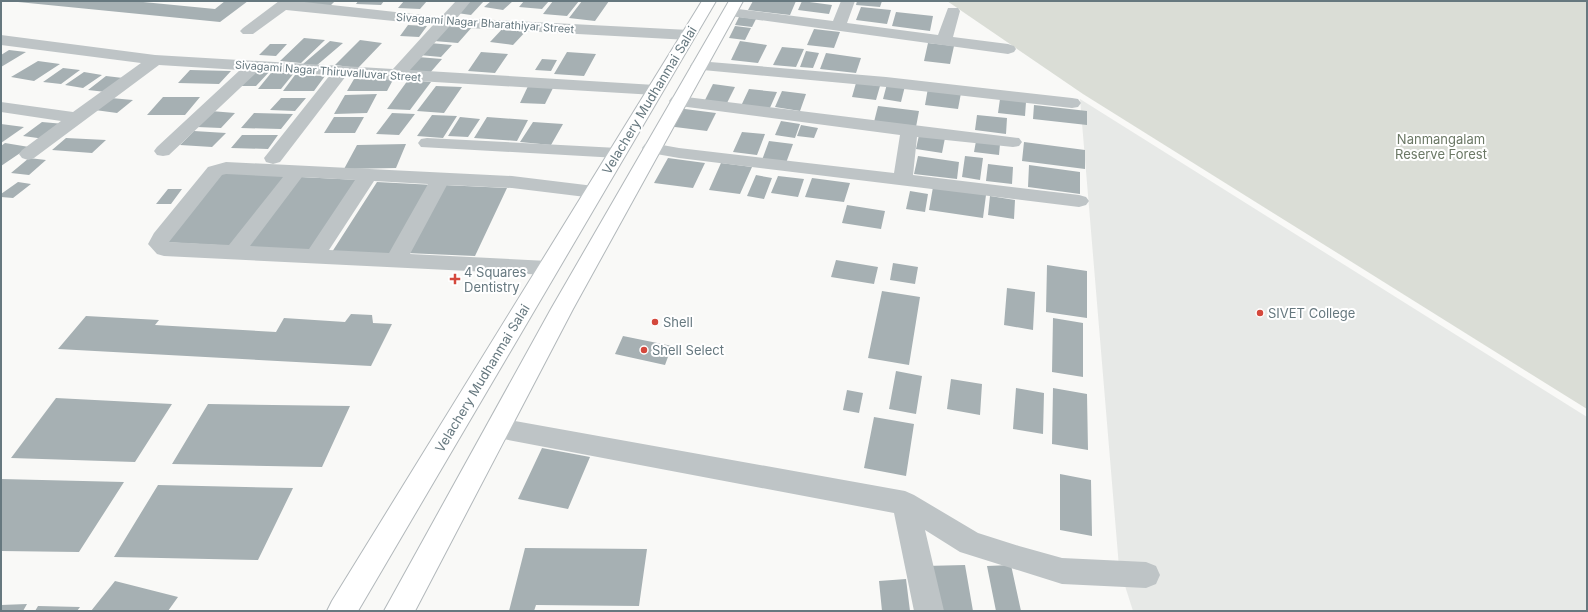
<svg xmlns="http://www.w3.org/2000/svg" width="1588" height="612" viewBox="0 0 1588 612" font-family="Inter,sans-serif">
  <rect width="100%" height="100%" fill="#f9f9f7"/>
  <path fill="#e7e9e7" d="M 1080,99 L 1587,417 L 1587,611 L 1133,611 L 1119,567 Z"/>
  <path fill="#daddd6" d="M 947,1 L 1587,1 L 1587,409 L 1083,94 Z"/>
  <path fill="#a6b0b3" d="M 8,1 L 133,1 L 215,9 L 225,1 L 248,1 L 220,22 Z
    M 306,1 L 335,1 L 330,6 L 302,4 Z
    M 358,1 L 384,1 L 381,5 L 356,4 Z
    M 404,1 L 427,1 L 420,9 L 398,8 Z
    M 470,1 L 484,1 L 471,15 L 457,13 Z
    M 491,1 L 513,1 L 503,10 L 484,7 Z
    M 524,1 L 549,1 L 542,9 L 519,7 Z
    M 553,1 L 579,1 L 567,16 L 543,14 Z
    M 582,1 L 609,1 L 595,21 L 569,18 Z
    M 753,1 L 796,1 L 790,15 L 748,10 Z
    M 802,1 L 832,5 L 829,14 L 798,10 Z
    M 857,1 L 882,1 L 880,7 L 856,5 Z
    M 861,7 L 891,10 L 887,24 L 856,20 Z
    M 896,12 L 933,16 L 930,31 L 892,26 Z
    M 739,17 L 756,19 L 752,27 L 735,25 Z
    M 450,24 L 473,26 L 458,43 L 434,41 Z
    M 408,25 L 427,26 L 419,37 L 400,36 Z
    M 505,26 L 528,29 L 513,45 L 490,42 Z
    M 735,26 L 751,28 L 745,40 L 729,38 Z
    M 814,29 L 840,32 L 834,48 L 807,45 Z
    M 304,38 L 325,40 L 301,63 L 280,61 Z
    M 360,40 L 382,43 L 358,68 L 335,65 Z
    M 330,41 L 343,43 L 316,66 L 303,64 Z
    M 740,41 L 767,45 L 758,63 L 731,60 Z
    M 430,43 L 452,45 L 441,57 L 419,55 Z
    M 928,43 L 954,46 L 950,64 L 924,61 Z
    M 270,44 L 287,44 L 276,56 L 259,55 Z
    M 782,47 L 804,49 L 796,67 L 773,65 Z
    M 9,50 L 26,52 L 1,67 L 1,55 Z
    M 806,51 L 819,53 L 813,68 L 800,67 Z
    M 481,52 L 508,54 L 495,73 L 468,71 Z
    M 567,52 L 596,54 L 584,76 L 554,74 Z
    M 826,53 L 861,58 L 856,73 L 820,69 Z
    M 418,57 L 442,59 L 429,74 L 405,71 Z
    M 542,59 L 557,60 L 551,71 L 535,70 Z
    M 38,61 L 60,64 L 34,81 L 11,77 Z
    M 63,68 L 80,70 L 61,84 L 43,82 Z
    M 190,70 L 231,71 L 219,84 L 178,83 Z
    M 253,71 L 270,71 L 256,86 L 238,86 Z
    M 84,72 L 102,75 L 83,88 L 65,85 Z
    M 271,73 L 294,73 L 281,89 L 258,89 Z
    M 295,75 L 325,76 L 314,91 L 283,91 Z
    M 106,76 L 123,78 L 106,92 L 88,90 Z
    M 394,78 L 387,91 L 347,91 L 354,79 Z
    M 408,80 L 431,82 L 410,110 L 387,109 Z
    M 856,83 L 880,86 L 876,100 L 852,97 Z
    M 529,84 L 554,86 L 545,104 L 520,103 Z
    M 713,84 L 735,87 L 727,103 L 705,100 Z
    M 887,84 L 905,86 L 901,102 L 883,99 Z
    M 436,86 L 462,87 L 444,113 L 417,111 Z
    M 928,88 L 961,93 L 958,109 L 925,105 Z
    M 749,89 L 777,92 L 769,110 L 741,106 Z
    M 782,91 L 806,94 L 800,111 L 775,107 Z
    M 377,94 L 367,113 L 334,114 L 345,95 Z
    M 163,97 L 200,97 L 185,115 L 147,115 Z
    M 111,98 L 133,100 L 117,113 L 95,110 Z
    M 281,98 L 306,98 L 295,111 L 270,110 Z
    M 1000,99 L 1026,102 L 1025,116 L 998,113 Z
    M 1034,105 L 1087,111 L 1087,125 L 1033,119 Z
    M 878,106 L 919,111 L 916,127 L 874,122 Z
    M 677,108 L 716,113 L 707,131 L 667,126 Z
    M 211,111 L 235,113 L 221,128 L 197,127 Z
    M 254,113 L 293,114 L 281,129 L 241,128 Z
    M 392,113 L 415,114 L 399,135 L 376,134 Z
    M 432,115 L 457,116 L 443,138 L 417,136 Z
    M 977,115 L 1007,118 L 1006,134 L 975,130 Z
    M 334,117 L 364,117 L 355,133 L 324,133 Z
    M 460,117 L 480,119 L 468,137 L 448,136 Z
    M 487,117 L 528,120 L 517,141 L 474,138 Z
    M 781,121 L 800,124 L 795,138 L 775,135 Z
    M 42,122 L 64,124 L 45,139 L 23,136 Z
    M 533,122 L 563,124 L 551,145 L 520,142 Z
    M 1,124 L 24,127 L 1,143 Z
    M 801,125 L 818,128 L 814,138 L 797,136 Z
    M 194,131 L 226,133 L 212,147 L 180,145 Z
    M 742,132 L 765,134 L 757,155 L 733,152 Z
    M 242,135 L 278,135 L 268,149 L 231,148 Z
    M 919,135 L 945,138 L 942,153 L 916,149 Z
    M 66,138 L 106,140 L 92,153 L 52,150 Z
    M 769,141 L 793,144 L 786,163 L 762,160 Z
    M 976,141 L 1000,144 L 999,155 L 974,152 Z
    M 1024,142 L 1085,150 L 1085,169 L 1022,161 Z
    M 5,143 L 29,147 L 1,166 L 1,146 Z
    M 406,144 L 396,168 L 344,169 L 357,145 Z
    M 918,156 L 959,162 L 957,179 L 914,174 Z
    M 965,156 L 983,158 L 980,180 L 962,177 Z
    M 29,158 L 46,160 L 29,175 L 11,173 Z
    M 668,158 L 705,163 L 693,188 L 654,183 Z
    M 721,163 L 752,167 L 740,194 L 709,190 Z
    M 988,164 L 1013,167 L 1012,184 L 986,181 Z
    M 1029,165 L 1080,172 L 1080,194 L 1028,187 Z
    M 224,170 L 291,173 L 236,246 L 163,242 Z
    M 756,175 L 772,178 L 764,199 L 747,196 Z
    M 778,176 L 804,179 L 798,197 L 771,193 Z
    M 300,177 L 359,180 L 312,250 L 248,247 Z
    M 812,178 L 850,183 L 844,202 L 805,197 Z
    M 18,182 L 31,184 L 13,198 L 1,197 L 1,194 Z
    M 377,182 L 434,185 L 395,255 L 332,252 Z
    M 443,185 L 507,188 L 475,256 L 406,253 Z
    M 933,187 L 986,195 L 983,218 L 929,210 Z
    M 168,189 L 182,189 L 171,204 L 156,204 Z
    M 910,191 L 928,194 L 925,212 L 906,209 Z
    M 990,196 L 1015,200 L 1014,219 L 988,215 Z
    M 847,205 L 885,211 L 881,229 L 842,223 Z
    M 836,260 L 878,267 L 874,284 L 831,277 Z
    M 893,263 L 918,267 L 915,284 L 890,280 Z
    M 1047,265 L 1087,271 L 1087,318 L 1046,312 Z
    M 1007,288 L 1035,292 L 1033,330 L 1004,325 Z
    M 882,291 L 920,297 L 909,365 L 868,358 Z
    M 351,314 L 372,315 L 373,323 L 392,324 L 371,366 L 58,349 L 86,316 L 159,320 L 155,325 L 276,332 L 284,318 L 345,322 Z
    M 1053,318 L 1083,323 L 1083,377 L 1052,372 Z
    M 623,336 L 672,346 L 665,365 L 615,354 Z
    M 896,371 L 922,376 L 916,414 L 889,409 Z
    M 951,379 L 982,384 L 980,415 L 947,409 Z
    M 1016,388 L 1044,393 L 1043,434 L 1013,429 Z
    M 1053,388 L 1087,394 L 1088,450 L 1052,444 Z
    M 847,390 L 863,393 L 859,413 L 843,410 Z
    M 56,398 L 172,404 L 135,462 L 11,458 Z
    M 208,404 L 350,406 L 322,467 L 172,464 Z
    M 874,417 L 914,424 L 906,476 L 864,468 Z
    M 542,448 L 590,457 L 568,509 L 518,499 Z
    M 1060,474 L 1091,480 L 1092,536 L 1060,530 Z
    M 1,479 L 124,482 L 79,552 L 1,551 Z
    M 158,485 L 293,488 L 258,560 L 114,557 Z
    M 525,548 L 647,549 L 639,606 L 536,605 L 534,611 L 509,611 Z
    M 965,565 L 973,611 L 932,611 L 925,566 Z
    M 1011,565 L 1021,611 L 996,611 L 987,566 Z
    M 906,579 L 910,611 L 882,611 L 879,581 Z
    M 115,581 L 178,597 L 168,611 L 91,611 Z
    M 27,604 L 23,611 L 1,611 L 1,605 Z
    M 38,606 L 80,607 L 77,611 L 35,611 Z"/>
  <g fill="none" stroke-linecap="round" stroke-linejoin="round">
    <g stroke="#b2b8bb" stroke-width="2">
      <path id="major" d="M 702,1 L 716,1 L 358,611 L 327,611 L 332,601 Z
        M 729,1 L 743,1 L 573,309 L 415,611 L 384,611 L 551,309 Z"/>
    </g>
    <path fill="#bec4c6" fill-rule="evenodd" d="M 279,1 L 295,1 L 441,17 L 456,1 L 471,1 L 457,18 L 689,30 L 694,32 L 697,35 L 694,38 L 689,40 L 449,27 L 410,70 L 655,85 L 661,86 L 663,90 L 661,94 L 655,95 L 401,80 L 396,81 L 346,76 L 280,162 L 273,164 L 266,162 L 264,158 L 330,75 L 258,71 L 169,155 L 163,156 L 157,155 L 154,151 L 157,147 L 240,70 L 159,65 L 34,158 L 28,160 L 22,158 L 19,154 L 22,150 L 61,121 L 1,112 L 1,102 L 73,112 L 141,63 L 1,45 L 1,35 L 155,55 L 393,69 L 433,25 L 286,10 L 253,34 L 243,34 L 240,31 L 243,28 Z
      M 841,1 L 855,1 L 847,23 L 938,35 L 948,8 L 958,8 L 960,11 L 953,37 L 1008,44 L 1014,46 L 1016,49 L 1014,52 L 1008,54 L 730,16 L 725,15 L 723,12 L 725,9 L 730,8 L 833,21 Z
      M 698,61 L 886,77 L 1072,98 L 1078,99 L 1081,103 L 1078,107 L 1072,108 L 886,87 L 692,69 L 690,66 L 692,63 Z
      M 678,96 L 1019,138 L 1022,142 L 1019,146 L 1013,147 L 917,137 L 913,175 L 1079,195 L 1086,197 L 1089,201 L 1086,205 L 1079,207 L 679,158 L 645,152 L 642,148 L 645,144 L 651,143 L 679,148 L 894,173 L 900,135 L 672,105 L 669,101 L 672,97 Z
      M 427,138 L 618,148 L 624,149 L 627,153 L 624,157 L 618,158 L 421,147 L 418,143 L 421,139 Z
      M 226,162 L 512,176 L 594,186 L 601,188 L 604,192 L 601,196 L 594,198 L 512,188 L 447,185 L 410,254 L 548,261 L 555,263 L 559,268 L 555,273 L 548,275 L 164,256 L 157,254 L 148,244 L 154,233 L 208,167 ZM 226,174 L 283,177 L 229,245 L 169,242 L 222,175 ZM 302,177 L 355,180 L 309,249 L 250,246 ZM 374,181 L 428,184 L 389,253 L 329,250 Z
      M 498,418 L 905,491 L 914,495 L 978,533 L 1019,546 L 1062,558 L 1146,562 L 1156,566 L 1160,575 L 1156,584 L 1146,588 L 1062,584 L 960,552 L 925,530 L 944,611 L 914,611 L 894,513 L 498,438 L 489,435 L 486,428 L 489,421 Z"/>
    <use href="#major" fill="#fff" fill-rule="evenodd"/>
  </g>
  <g fill="#d4483c" stroke="#fff" stroke-width="1.5">
    <path d="M453 273h4v4h4v4h-4v4h-4v-4h-4v-4h4z"/>
    <circle cx="1260" cy="313" r="4"/>
    <circle cx="655" cy="322" r="4"/>
    <circle cx="644" cy="350" r="4"/>
  </g>
  <g text-anchor="middle" stroke-width="4" stroke-linejoin="round" paint-order="stroke">
    <g font-size="11" fill="#66787f" stroke="#fff">
      <text transform="translate(485 23) rotate(4)" y="4">Sivagami Nagar Bharathiyar Street</text>
      <text transform="translate(328 71) rotate(4)" y="4">Sivagami Nagar Thiruvalluvar Street</text>
    </g>
    <g font-size="13" fill="#66787f" stroke="#fff">
      <text transform="translate(649 100) rotate(-59)" y="5">Velachery Mudhanmai Salai</text>
      <text transform="translate(482 378) rotate(-59)" y="5">Velachery Mudhanmai Salai</text>
    </g>
    <g font-size="13" fill="#6b7865" stroke="#fff">
      <text x="1441" y="144">Nanmangalam<tspan x="1441" dy="15">Reserve Forest</tspan></text>
    </g>
    <g font-size="13" fill="#66787f" stroke="#fff" text-anchor="start">
      <text x="464" y="277">4 Squares<tspan x="464" dy="15">Dentistry</tspan></text>
      <text x="1268" y="318">SIVET College</text>
      <text x="663" y="327">Shell</text>
      <text x="652" y="355">Shell Select</text>
    </g>
  </g>
  <rect width="1588" height="612" fill="none" stroke="#66787f" stroke-width="4"/>
</svg>
